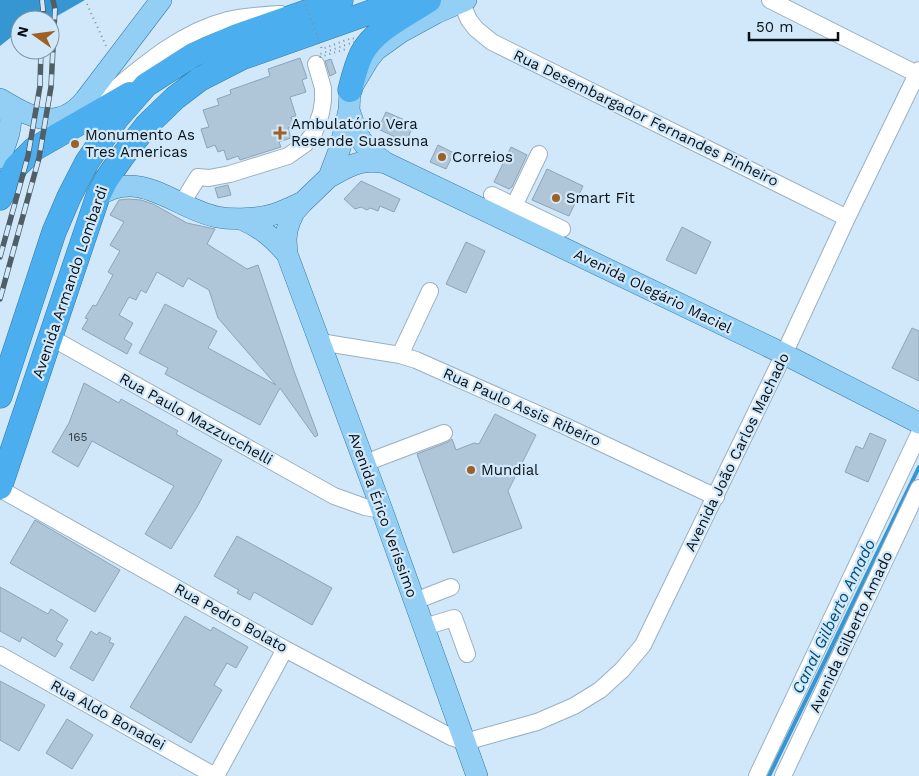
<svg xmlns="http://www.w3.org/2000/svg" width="919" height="776" viewBox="0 0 919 776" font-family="'Work Sans',sans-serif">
  <rect width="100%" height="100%" fill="#d0e8fa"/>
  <path fill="#3596d2" d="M 0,0 L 85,0 L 50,20 L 20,20 L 20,30 L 0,46 Z"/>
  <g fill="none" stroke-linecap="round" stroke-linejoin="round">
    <path stroke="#3596d2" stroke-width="4" d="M 769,776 L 919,467"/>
  </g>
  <path fill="#afc6d8" stroke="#8da4b5" d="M 300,58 L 307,78 L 302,80 L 306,92 L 290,97 L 296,116 L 291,117 L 294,126 L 288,128 L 291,138 L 279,142 L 281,147 L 240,160 L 238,156 L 227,160 L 224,150 L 218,152 L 215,145 L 207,148 L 201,129 L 209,127 L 203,110 L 219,105 L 217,99 L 231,94 L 230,90 L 270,76 L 268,69 Z
    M 331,59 L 336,73 L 330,76 L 325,61 Z
    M 386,112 L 414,124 L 406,142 L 378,129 Z
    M 438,145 L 454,153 L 446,169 L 430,162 Z
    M 511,147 L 527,155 L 512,187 L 509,189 L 494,182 Z
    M 547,169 L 583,186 L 569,216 L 532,200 Z
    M 361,181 L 400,199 L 394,212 L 380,206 L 378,211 L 370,208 L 367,210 L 361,207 L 355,209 L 344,199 Z
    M 228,185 L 231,195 L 218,198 L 215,188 Z
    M 129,199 L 141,200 L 153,204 L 187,223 L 215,229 L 207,244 L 247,269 L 258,265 L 294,371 L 318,435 L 315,437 L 280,388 L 260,425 L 165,374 L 168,368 L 139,353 L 165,304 L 217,331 L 208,348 L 276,385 L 218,318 L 209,290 L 188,278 L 183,287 L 157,272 L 146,293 L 141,290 L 136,300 L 129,297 L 119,315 L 133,323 L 124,339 L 132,344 L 127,354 L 82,329 L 88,319 L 85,318 L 93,305 L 96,306 L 113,275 L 108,272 L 120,251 L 110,245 L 124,222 L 110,215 L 119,200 Z
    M 682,227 L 711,242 L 696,274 L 666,260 Z
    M 466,242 L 485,251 L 466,293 L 446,284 Z
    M 912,328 L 919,331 L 919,381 L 892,368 Z
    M 84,383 L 119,403 L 121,399 L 178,431 L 176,434 L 222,460 L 197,507 L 171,549 L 145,534 L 174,486 L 92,441 L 78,467 L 52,452 L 69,423 Z
    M 495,414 L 536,435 L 508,491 L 522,528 L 453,553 L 417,454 L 448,442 L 452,439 L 456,450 L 474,443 L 479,444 Z
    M 870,433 L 886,440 L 868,482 L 845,472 L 856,446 L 863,449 Z
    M 35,520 L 120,570 L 95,612 L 10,563 Z
    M 237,536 L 332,588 L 312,625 L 254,592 L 250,600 L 237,593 L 239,590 L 214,576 Z
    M 0,587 L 48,614 L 51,609 L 68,620 L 56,640 L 63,644 L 55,657 L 22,637 L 20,642 L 0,631 Z
    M 185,616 L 211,631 L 213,627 L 248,647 L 236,668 L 227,663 L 214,685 L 222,690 L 191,743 L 130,707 Z
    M 91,631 L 97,635 L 99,632 L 111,638 L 109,642 L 114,644 L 93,681 L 70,668 Z
    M 0,681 L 45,705 L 19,751 L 0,740 Z
    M 67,719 L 93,735 L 72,769 L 46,753 Z"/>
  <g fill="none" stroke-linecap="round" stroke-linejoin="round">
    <g stroke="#99b0c1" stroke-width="18">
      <path id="minor" d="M 770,0 L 917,74
        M 461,2 L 469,20 L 476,29 L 492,42 L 847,218
        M 99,102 C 138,70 177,33 228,20 C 245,16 264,15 281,14
        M 492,195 L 562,229
        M 182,203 L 198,177 L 209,178 L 230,174 L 288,156 L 305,144 L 314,133 L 321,113 L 323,101 L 323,88 L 316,64
        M 514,206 L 539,154
        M 50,337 L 334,496 L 365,507 L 382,510
        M 320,342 L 400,355 L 416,360 L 565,426 L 716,497
        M 400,355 L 430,291
        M 365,463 L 444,433
        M 0,489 L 285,649 L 451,737 L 465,742 L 537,722 L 574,706 L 600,690 L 622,670 L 643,645 L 784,354 L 847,218 L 919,70
        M 415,601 L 451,587
        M 424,627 L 454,618 L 467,654
        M 0,655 L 215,776
        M 216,776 L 285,649
        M 757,776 L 919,434
        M 783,776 L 919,488"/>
    </g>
    <g stroke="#3478a3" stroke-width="22">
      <path id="major" d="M 466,0 L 436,13 L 401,32 L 376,50 L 368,60 L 350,90 L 349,110 L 344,131 L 340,148 L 329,177 L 303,202 L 294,212 L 290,221 L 287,230 L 286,240 L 287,254 L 382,510 L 477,776
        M 0,99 C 30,117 58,133 85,100 L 161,0
        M 349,110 C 353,121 356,134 364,144 C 370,152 378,157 386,163 L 784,354 L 919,423
        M 0,158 C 5,145 13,128 10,114 C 9,110 7,106 6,103
        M 329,177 C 350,166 361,158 386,163
        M 98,196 C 141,167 176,209 217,217 C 234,220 259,219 275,214 C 284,211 294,206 303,202
        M 241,219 C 262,228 273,238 287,254"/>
    </g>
    <g stroke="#3478a3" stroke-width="25">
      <path id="highway" d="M 350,90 C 353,78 356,65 362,53 C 376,28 407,15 429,0
        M 0,198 L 16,167 L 34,149 L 130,94
        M 0,396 L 54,232 L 69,197 L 87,162 L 117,118 L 146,85 L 193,55 L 237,36 L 341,0
        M 0,487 L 98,196 L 106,180 L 122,157 L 147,125 L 175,98 L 200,79 L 241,58 L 405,0"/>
    </g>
    <path stroke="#7f909d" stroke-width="2" stroke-dasharray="1 4" stroke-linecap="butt" d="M 87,4 L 106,46"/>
    <use href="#minor" stroke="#fff" stroke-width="16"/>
    <use href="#major" stroke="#93cff5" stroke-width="21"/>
    <use href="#highway" stroke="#4bafef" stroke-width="24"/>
    <g stroke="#505e68" stroke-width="5.5">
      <path id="rail" d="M 42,0 L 43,9 L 43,20
        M 0,257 L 28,156 L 40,86 L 41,50
        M 0,299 L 39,158 L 51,87 L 55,9 L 53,0"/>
    </g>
    <use href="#rail" stroke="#d0e8fa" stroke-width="4" stroke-dasharray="11" stroke-linecap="butt"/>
    <path stroke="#7f909d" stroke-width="2" stroke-dasharray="1 4" stroke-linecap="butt" d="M 304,0 L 322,49 L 352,38 L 355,39 L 354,42 L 320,54 L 319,56 L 320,57 L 346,49"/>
  </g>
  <g fill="#9e6025" stroke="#d0e8fa" stroke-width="2">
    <path d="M277.5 125.5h5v5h5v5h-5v5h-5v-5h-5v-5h5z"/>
    <circle cx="75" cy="144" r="5"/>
    <circle cx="442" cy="157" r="5"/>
    <circle cx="556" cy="198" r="5"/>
    <circle cx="471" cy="470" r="5"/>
  </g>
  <g text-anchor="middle" stroke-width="4.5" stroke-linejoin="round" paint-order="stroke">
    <g font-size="12" fill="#323e47">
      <text x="78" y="441">165</text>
    </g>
    <g font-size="15" fill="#091117" stroke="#d0e8fa">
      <text transform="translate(646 118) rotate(26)" y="5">Rua Desembargador Fernandes Pinheiro</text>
      <text transform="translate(70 282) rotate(-71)" y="5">Avenida Armando Lombardi</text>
      <text transform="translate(653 291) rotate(26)" y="5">Avenida Olegário Maciel</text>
      <text transform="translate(522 407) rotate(24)" y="5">Rua Paulo Assis Ribeiro</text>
      <text transform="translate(196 419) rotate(29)" y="5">Rua Paulo Mazzucchelli</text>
      <text transform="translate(737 452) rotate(-64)" y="5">Avenida João Carlos Machado</text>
      <text transform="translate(383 515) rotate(70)" y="5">Avenida Érico Veríssimo</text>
      <text transform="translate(231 618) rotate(29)" y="5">Rua Pedro Bolato</text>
      <text transform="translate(851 632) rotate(-65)" y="5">Avenida Gilberto Amado</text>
      <text transform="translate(108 715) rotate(29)" y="5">Rua Aldo Bonadei</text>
    </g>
    <g font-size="15" fill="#091117" stroke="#d0e8fa" text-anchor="start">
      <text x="291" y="129">Ambulatório Vera<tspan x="291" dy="17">Resende Suassuna</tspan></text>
      <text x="85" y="140">Monumento As<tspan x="85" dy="17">Tres Americas</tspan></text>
      <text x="452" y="162">Correios</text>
      <text x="566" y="203">Smart Fit</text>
      <text x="481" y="475">Mundial</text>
    </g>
    <g font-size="16" font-style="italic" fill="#004d75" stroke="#d0e8fa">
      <text transform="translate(833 616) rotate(-64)" y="6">Canal Gilberto Amado</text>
    </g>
  </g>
  <g transform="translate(35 35) rotate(284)"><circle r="24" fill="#d0e8fa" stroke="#80929f"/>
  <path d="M0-4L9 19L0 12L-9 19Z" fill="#9e6025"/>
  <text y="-8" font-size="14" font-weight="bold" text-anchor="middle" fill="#091117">N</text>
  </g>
  <path d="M749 32v8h89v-8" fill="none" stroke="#091117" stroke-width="2.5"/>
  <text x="756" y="32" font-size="15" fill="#091117" stroke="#d0e8fa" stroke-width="4" paint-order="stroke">50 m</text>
</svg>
